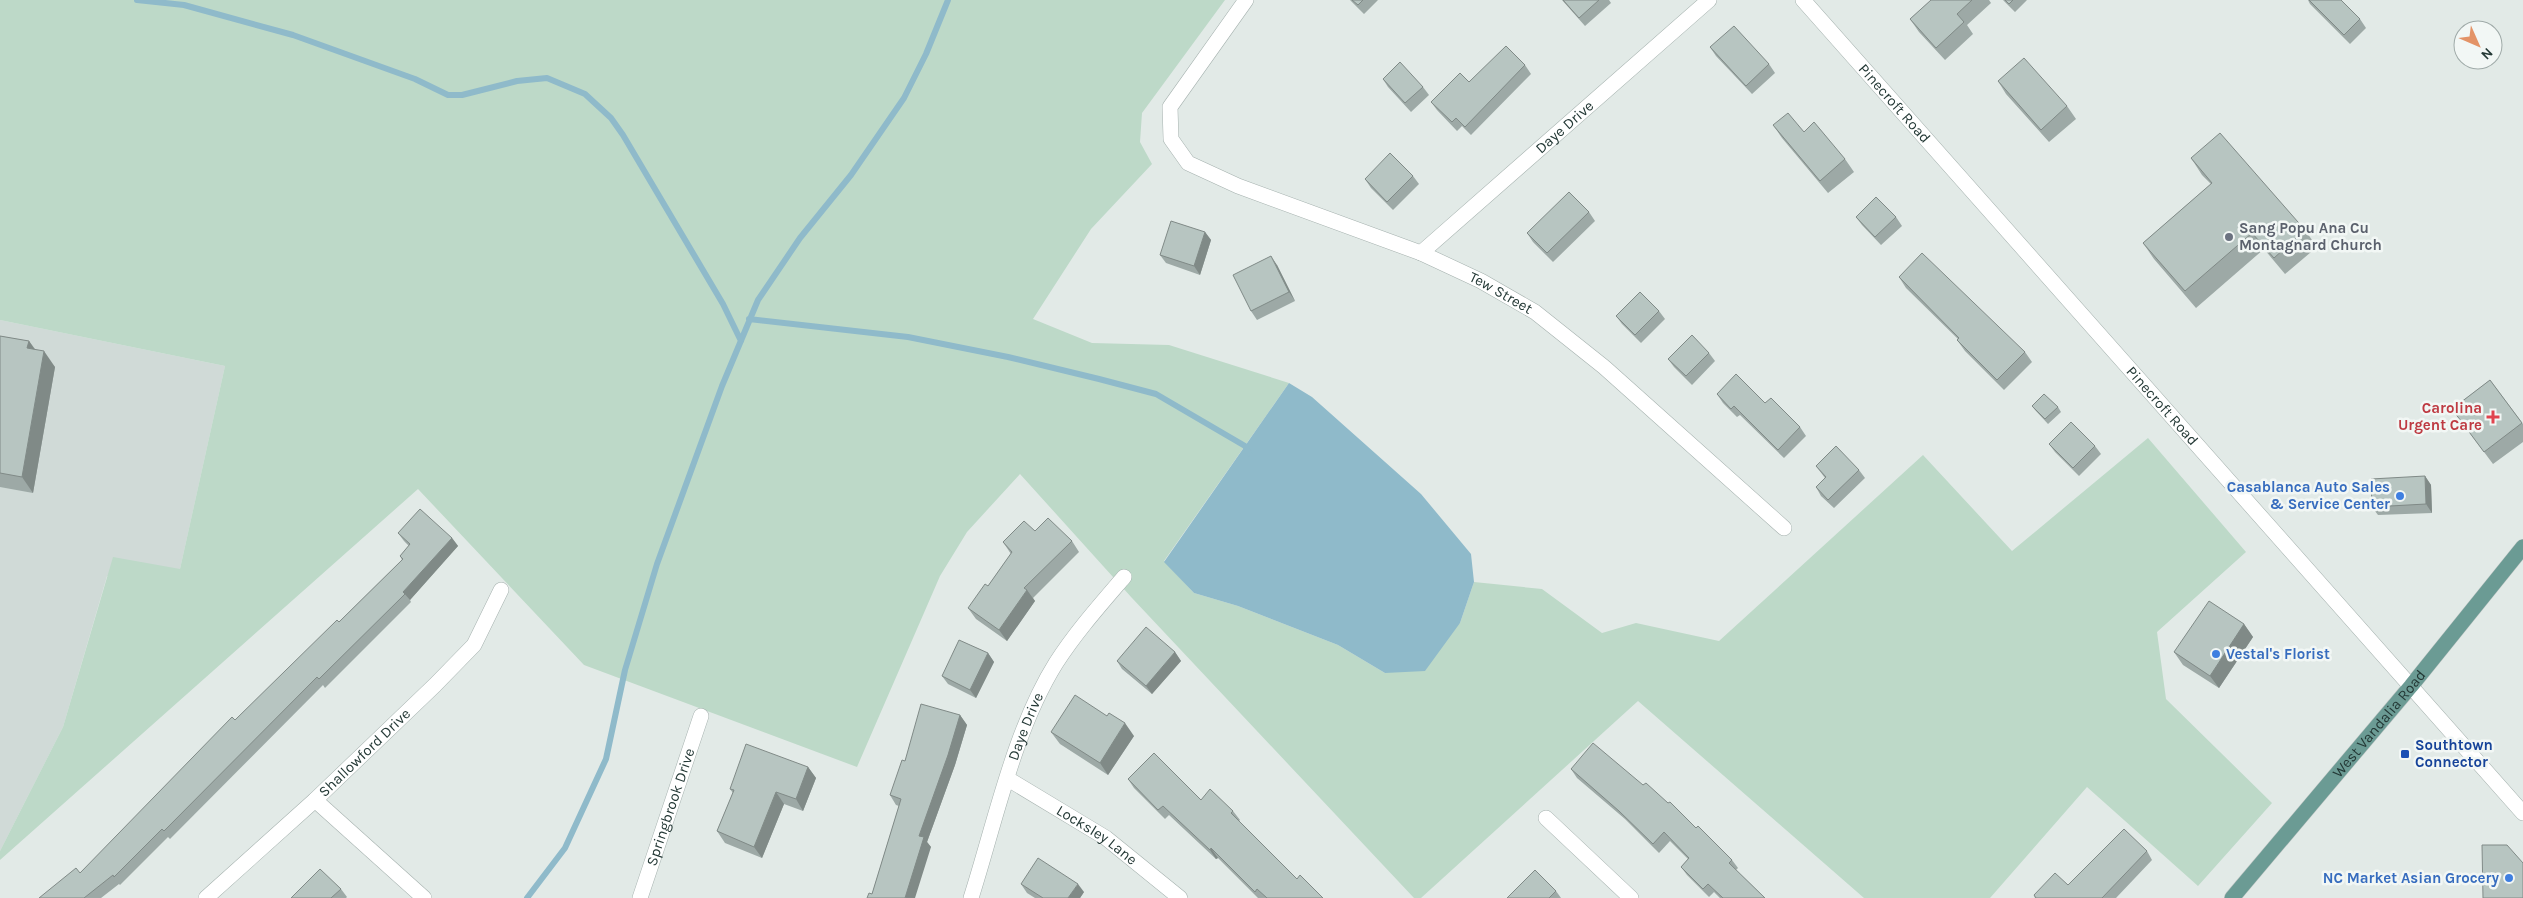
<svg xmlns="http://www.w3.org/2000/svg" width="2523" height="898" viewBox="0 0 2523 898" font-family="Karla,sans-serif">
  <rect width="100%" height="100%" fill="#e2eae7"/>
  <path fill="#d0dad7" d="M 0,320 L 225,366 L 180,569 L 107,576 L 63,727 L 0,851 Z"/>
  <path fill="#bdd9c8" d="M 0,0 L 1225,0 L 1142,113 L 1140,142 L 1152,164 L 1091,229 L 1033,319 L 1092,343 L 1169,345 L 1289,383 L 1164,561 L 1194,593 L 1238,606 L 1338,645 L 1385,673 L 1460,623 L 1474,582 L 1542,589 L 1602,633 L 1636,623 L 1719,641 L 1923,455 L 2012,551 L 2148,438 L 2246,552 L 2157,632 L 2166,699 L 2272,803 L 2198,886 L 2087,787 L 1990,898 L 1864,898 L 1638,701 L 1421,898 L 1414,898 L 1132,598 L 1020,474 L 967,532 L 940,576 L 857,767 L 584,665 L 418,489 L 0,860 L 0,851 L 63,727 L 113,557 L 180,569 L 225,366 L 0,320 Z"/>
  <path fill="#8fbaca" d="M 1289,383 L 1312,397 L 1421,494 L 1471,554 L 1474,582 L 1460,623 L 1425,671 L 1385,673 L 1338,645 L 1238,606 L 1194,593 L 1164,562 Z"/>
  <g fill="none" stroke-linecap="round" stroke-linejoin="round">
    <path stroke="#8fbaca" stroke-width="6" d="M 137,0 L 184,5 L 293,35 L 415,79 L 448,95 L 462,95 L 517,81 L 547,78 L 585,94 L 611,118 L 623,135 L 723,304 L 741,341
      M 749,319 L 908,337 L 1008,357 L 1099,379 L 1156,394 L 1245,446 L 1249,453
      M 527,898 L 565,848 L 606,759 L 625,670 L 657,564 L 722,386 L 758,300 L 800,238 L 851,175 L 904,98 L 926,54 L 948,0"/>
    <g stroke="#a5b1ae" stroke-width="16">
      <g id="minor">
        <path id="s1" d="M 1246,0 L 1170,107 L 1171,139 L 1188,163 L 1238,186 L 1421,253 L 1481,281 L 1535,312 L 1604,367 L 1784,528"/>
        <path id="s2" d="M 1803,0 L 2523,813"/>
        <path id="s3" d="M 1421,253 L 1709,0"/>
        <path id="s4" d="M 1008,779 L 1106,838 L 1180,898"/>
        <path d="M 315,800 L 424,898"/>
        <path d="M 1546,818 L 1631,898"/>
        <path id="s5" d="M 206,898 L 315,800 L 435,685 L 474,645 L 501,590"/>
        <path id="s6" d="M 640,898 L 701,716"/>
        <path id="s7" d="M 971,898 C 995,823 1014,730 1056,663 C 1076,632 1100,605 1124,577"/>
      </g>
    </g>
    <g stroke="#bdc4c3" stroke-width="16">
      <g id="major">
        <path id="s8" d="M 2232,898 L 2411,686 L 2523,547"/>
      </g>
    </g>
    <use href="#minor" stroke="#fff" stroke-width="15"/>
    <use href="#major" stroke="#6b9b94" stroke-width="15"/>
  </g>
  <path fill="#9da9a6" d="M 1350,0 L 1378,0 L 1364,14 Z
    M 1562,0 L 1609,0 L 1611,3 L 1585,26 Z
    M 1931,0 L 1989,0 L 1991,3 L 1967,25 L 1973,34 L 1945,60 L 1919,32 L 1910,19 Z
    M 2003,0 L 2027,0 L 2015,12 Z
    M 2308,0 L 2341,0 L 2360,19 L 2366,28 L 2350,44 L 2310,4 Z
    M 1710,47 L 1769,64 L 1775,73 L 1752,94 L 1716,56 Z
    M 1525,65 L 1531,74 L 1471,135 L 1462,126 L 1457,131 L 1437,110 L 1431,102 L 1469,82 Z
    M 1383,79 L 1423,87 L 1429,95 L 1411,112 L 1388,87 Z
    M 1998,81 L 2067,106 L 2076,119 L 2049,142 L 2006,94 Z
    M 1773,125 L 1804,132 L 1845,159 L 1854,172 L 1828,193 L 1782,138 Z
    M 2191,158 L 2305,230 L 2317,247 L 2285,274 L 2264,249 L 2196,308 L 2154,259 L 2143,243 L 2211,184 L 2202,175 Z
    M 1413,176 L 1419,184 L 1393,210 L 1371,188 L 1365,179 Z
    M 1589,212 L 1595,221 L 1553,262 L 1533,242 L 1527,233 Z
    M 1856,217 L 1896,217 L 1902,226 L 1881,245 L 1862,225 Z
    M 1205,232 L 1211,240 L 1200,275 L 1166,263 L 1160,255 Z
    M 1277,265 L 1295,301 L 1257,320 L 1251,311 Z
    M 1899,277 L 2025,352 L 2032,362 L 2004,390 L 1965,351 L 1957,340 L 1958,339 L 1906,288 Z
    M 1659,311 L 1665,319 L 1641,343 L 1622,324 L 1616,316 Z
    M 0,336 L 29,341 L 35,349 L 55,367 L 33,493 L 0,487 Z
    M 1709,353 L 1715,361 L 1692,385 L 1674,367 L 1668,359 Z
    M 2490,380 L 2523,424 L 2523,442 L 2493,464 L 2452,409 Z
    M 1717,394 L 1765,403 L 1800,427 L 1806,436 L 1784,458 L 1740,415 L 1737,417 L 1723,403 Z
    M 2032,406 L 2058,407 L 2061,412 L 2048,424 L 2035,410 Z
    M 2049,444 L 2095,446 L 2101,454 L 2079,476 L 2055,452 Z
    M 1816,466 L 1859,470 L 1865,478 L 1834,508 L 1821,496 L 1816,487 L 1825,478 Z
    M 2425,476 L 2431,485 L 2432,513 L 2378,515 L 2372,507 Z
    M 1035,531 L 1072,541 L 1079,552 L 1033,598 L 1035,601 L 1007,641 L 976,619 L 968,608 L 988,586 L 1011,554 L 1003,542 Z
    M 398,533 L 452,538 L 458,546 L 410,600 L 411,602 L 325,688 L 323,685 L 170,839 L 168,837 L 120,885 L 119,884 L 101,898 L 39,898 L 80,873 L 235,720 L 339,622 L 402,560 L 400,556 L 409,546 L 404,541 Z
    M 2244,624 L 2253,637 L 2219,688 L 2183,665 L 2174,652 Z
    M 1175,652 L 1181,661 L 1152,694 L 1122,669 L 1117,661 Z
    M 988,653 L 994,662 L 976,698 L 948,684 L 942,676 Z
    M 960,715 L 967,725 L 955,765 L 927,842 L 931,847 L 872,894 L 899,806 L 896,805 L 890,795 L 905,761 Z
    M 1051,732 L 1134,736 L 1108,775 L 1060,744 Z
    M 808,767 L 816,778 L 803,811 L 784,804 L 762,858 L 725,843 L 717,831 L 733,793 L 730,789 Z
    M 1571,769 L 1643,785 L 1668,803 L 1732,860 L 1738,868 L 1736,870 L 1765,898 L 1720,898 L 1714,892 L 1709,897 L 1687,875 L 1681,867 L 1688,859 L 1670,841 L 1659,853 L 1625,819 L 1577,778 Z
    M 1128,779 L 1201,800 L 1233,811 L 1240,820 L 1239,821 L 1297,879 L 1323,898 L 1258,898 L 1218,858 L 1216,859 L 1169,815 L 1165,819 L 1134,788 Z
    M 2147,851 L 2152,860 L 2116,898 L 2035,898 L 2034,895 L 2068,885 Z
    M 1021,884 L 1084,892 L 1080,898 L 1035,898 L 1027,893 Z
    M 341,889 L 347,897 L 346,898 L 291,898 Z
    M 1556,891 L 1561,898 L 1507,898 Z"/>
  <path fill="#808a87" d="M 1205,232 L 1211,240 L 1200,275 L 1194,266 Z
    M 1271,256 L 1277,265 L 1295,301 L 1289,292 Z
    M 29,341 L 40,357 L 27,348 Z
    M 44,351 L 55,367 L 33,493 L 22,477 Z
    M 2425,476 L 2431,485 L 2432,513 L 2426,504 Z
    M 452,538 L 458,546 L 410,600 L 403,592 Z
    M 1027,590 L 1035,601 L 1007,641 L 999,630 Z
    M 2244,624 L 2253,637 L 2219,688 L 2210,676 Z
    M 1175,652 L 1181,661 L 1152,694 L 1146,686 Z
    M 988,653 L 994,662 L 976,698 L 970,690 Z
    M 960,715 L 967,725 L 955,765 L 927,842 L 931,847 L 915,898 L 905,898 L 919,836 Z
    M 1125,723 L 1134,736 L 1108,775 L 1100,763 Z
    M 808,767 L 816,778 L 803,811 L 796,799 Z
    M 776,792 L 784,804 L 762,858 L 754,847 Z
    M 1211,848 L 1218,858 L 1216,859 L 1210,850 Z
    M 1078,884 L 1084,892 L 1080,898 L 1068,898 Z"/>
  <path fill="#b7c5c1" stroke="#808a87" d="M 1352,0 L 1363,0 L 1358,5 Z
    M 1563,0 L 1599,0 L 1579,18 Z
    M 1931,0 L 1972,0 L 1957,14 L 1964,22 L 1936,48 L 1910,19 Z
    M 2005,0 L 2013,0 L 2009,4 Z
    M 2309,0 L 2341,0 L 2360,19 L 2344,35 Z
    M 1734,26 L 1769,64 L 1746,86 L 1710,47 Z
    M 1506,46 L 1525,65 L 1465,127 L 1456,118 L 1452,122 L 1431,102 L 1460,73 L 1469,82 Z
    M 2024,58 L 2067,106 L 2041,130 L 1998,81 Z
    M 1400,62 L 1423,87 L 1405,103 L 1383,79 Z
    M 1788,113 L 1804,132 L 1814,122 L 1845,159 L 1820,181 L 1773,125 Z
    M 2220,133 L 2305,230 L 2274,258 L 2252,233 L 2185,291 L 2143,243 L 2212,183 L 2191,158 Z
    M 1390,153 L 1413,176 L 1387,202 L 1365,179 Z
    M 1569,192 L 1589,212 L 1547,253 L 1527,233 Z
    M 1876,197 L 1896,217 L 1875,237 L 1856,217 Z
    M 1171,221 L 1205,232 L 1194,266 L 1160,255 Z
    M 1922,253 L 2025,352 L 1997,380 L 1957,340 L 1959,338 L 1899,277 Z
    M 1271,256 L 1289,292 L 1251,311 L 1233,275 Z
    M 1640,292 L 1659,311 L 1635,335 L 1616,316 Z
    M 1692,335 L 1709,353 L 1686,376 L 1668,359 Z
    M 0,336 L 29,341 L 27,348 L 44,351 L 22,477 L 0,473 Z
    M 1736,374 L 1765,403 L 1771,398 L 1800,427 L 1778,450 L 1734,406 L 1731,409 L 1717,394 Z
    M 2490,380 L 2522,423 L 2484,452 L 2452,409 Z
    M 2044,394 L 2058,407 L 2045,419 L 2032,406 Z
    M 2071,422 L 2095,446 L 2073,468 L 2049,444 Z
    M 1836,446 L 1859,470 L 1828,500 L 1816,487 L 1826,477 L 1816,466 Z
    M 2425,476 L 2426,504 L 2372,507 L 2371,479 Z
    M 420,509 L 452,538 L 403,592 L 405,594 L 319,679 L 317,677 L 164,831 L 162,829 L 114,877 L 113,875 L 84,898 L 39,898 L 76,868 L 80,873 L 232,717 L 235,720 L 337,620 L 339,622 L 403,559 L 400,556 L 410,544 L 398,533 Z
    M 1048,518 L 1072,541 L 1024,588 L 1027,590 L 999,630 L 968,608 L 985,584 L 988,586 L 1012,552 L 1003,542 L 1024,521 L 1035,531 Z
    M 2209,601 L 2244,624 L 2210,676 L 2174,652 Z
    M 1146,627 L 1175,652 L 1146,686 L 1117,661 Z
    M 959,640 L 988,653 L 970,690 L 942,676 Z
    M 1075,695 L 1107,716 L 1109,713 L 1125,723 L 1100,763 L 1051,732 Z
    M 921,704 L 960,715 L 948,755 L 919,836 L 924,837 L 905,898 L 867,898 L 869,893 L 872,894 L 901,799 L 890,795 L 902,760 L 905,761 Z
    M 1593,743 L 1643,785 L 1646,783 L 1668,803 L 1670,802 L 1696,828 L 1698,826 L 1732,860 L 1729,863 L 1765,898 L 1723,898 L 1708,884 L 1703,889 L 1681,867 L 1689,858 L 1664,832 L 1653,844 L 1619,811 L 1571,769 Z
    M 746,744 L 808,767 L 796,799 L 776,792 L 754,847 L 717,831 L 734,790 L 730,789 Z
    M 1154,753 L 1201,800 L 1210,789 L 1233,811 L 1231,813 L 1297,879 L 1300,875 L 1323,898 L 1267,898 L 1257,889 L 1255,892 L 1211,848 L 1210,850 L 1163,806 L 1158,810 L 1128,779 Z
    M 2124,829 L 2147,851 L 2102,898 L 2036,898 L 2034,895 L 2055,873 L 2068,885 Z
    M 2482,845 L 2507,845 L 2523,863 L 2523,898 L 2483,898 Z
    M 1038,858 L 1078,884 L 1068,898 L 1043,898 L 1021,884 Z
    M 320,869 L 341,889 L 331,898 L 291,898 Z
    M 1535,870 L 1556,891 L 1549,898 L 1507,898 Z"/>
  <circle fill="#6b7280" stroke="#f2f7f5" stroke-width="2" cx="2229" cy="237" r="5"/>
  <path fill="#e0444e" stroke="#f2f7f5" stroke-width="2" d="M2490.5 409.5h5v5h5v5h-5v5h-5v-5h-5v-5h5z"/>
  <g fill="#3f7fe0" stroke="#f2f7f5" stroke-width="2">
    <circle cx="2400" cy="496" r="5"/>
    <circle cx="2216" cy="654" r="5"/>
    <circle cx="2509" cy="878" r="5"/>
  </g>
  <rect fill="#1a4fb4" stroke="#f2f7f5" stroke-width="2" x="2400" y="749" width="10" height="10" rx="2.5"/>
  <g text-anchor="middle" stroke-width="5" stroke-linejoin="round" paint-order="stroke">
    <g font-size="15" fill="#243936" stroke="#f2f7f5">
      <text dy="5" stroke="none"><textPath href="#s2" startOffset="138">Pinecroft Road</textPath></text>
      <text dy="5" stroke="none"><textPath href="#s3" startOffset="191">Daye Drive</textPath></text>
      <text dy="5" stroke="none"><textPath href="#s1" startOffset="532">Tew Street</textPath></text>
      <text dy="5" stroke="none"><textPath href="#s2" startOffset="542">Pinecroft Road</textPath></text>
      <text dy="5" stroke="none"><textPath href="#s8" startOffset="228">West Vandalia Road</textPath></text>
      <text dy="5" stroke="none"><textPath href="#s7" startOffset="180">Daye Drive</textPath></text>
      <text dy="5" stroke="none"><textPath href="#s5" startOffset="215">Shallowford Drive</textPath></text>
      <text dy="5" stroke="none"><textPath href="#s6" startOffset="96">Springbrook Drive</textPath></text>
      <text dy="5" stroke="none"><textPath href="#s4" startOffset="105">Locksley Lane</textPath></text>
    </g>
    <g font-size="15" font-weight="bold" fill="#5b616d" stroke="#f2f7f5" text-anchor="start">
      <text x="2239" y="233">Sang Popu Ana Cu<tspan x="2239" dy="17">Montagnard Church</tspan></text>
    </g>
    <g font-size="15" font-weight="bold" fill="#be3a42" stroke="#f2f7f5" text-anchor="end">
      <text x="2482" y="413">Carolina<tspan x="2482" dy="17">Urgent Care</tspan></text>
    </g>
    <g font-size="15" font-weight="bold" fill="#366cbe" stroke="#f2f7f5" text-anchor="end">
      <text x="2390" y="492">Casablanca Auto Sales<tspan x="2390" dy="17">&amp; Service Center</tspan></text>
      <text x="2226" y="659" text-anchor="start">Vestal's Florist</text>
      <text x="2499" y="883">NC Market Asian Grocery</text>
    </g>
    <g font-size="15" font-weight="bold" fill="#164399" stroke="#f2f7f5" text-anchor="start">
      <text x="2415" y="750">Southtown<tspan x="2415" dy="17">Connector</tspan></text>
    </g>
  </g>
  <g transform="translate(2478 45) rotate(135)"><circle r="24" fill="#f2f7f5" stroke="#a0aba9"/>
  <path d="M0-4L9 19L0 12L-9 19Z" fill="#e39367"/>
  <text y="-8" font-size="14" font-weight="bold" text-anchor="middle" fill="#243936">N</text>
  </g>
</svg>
